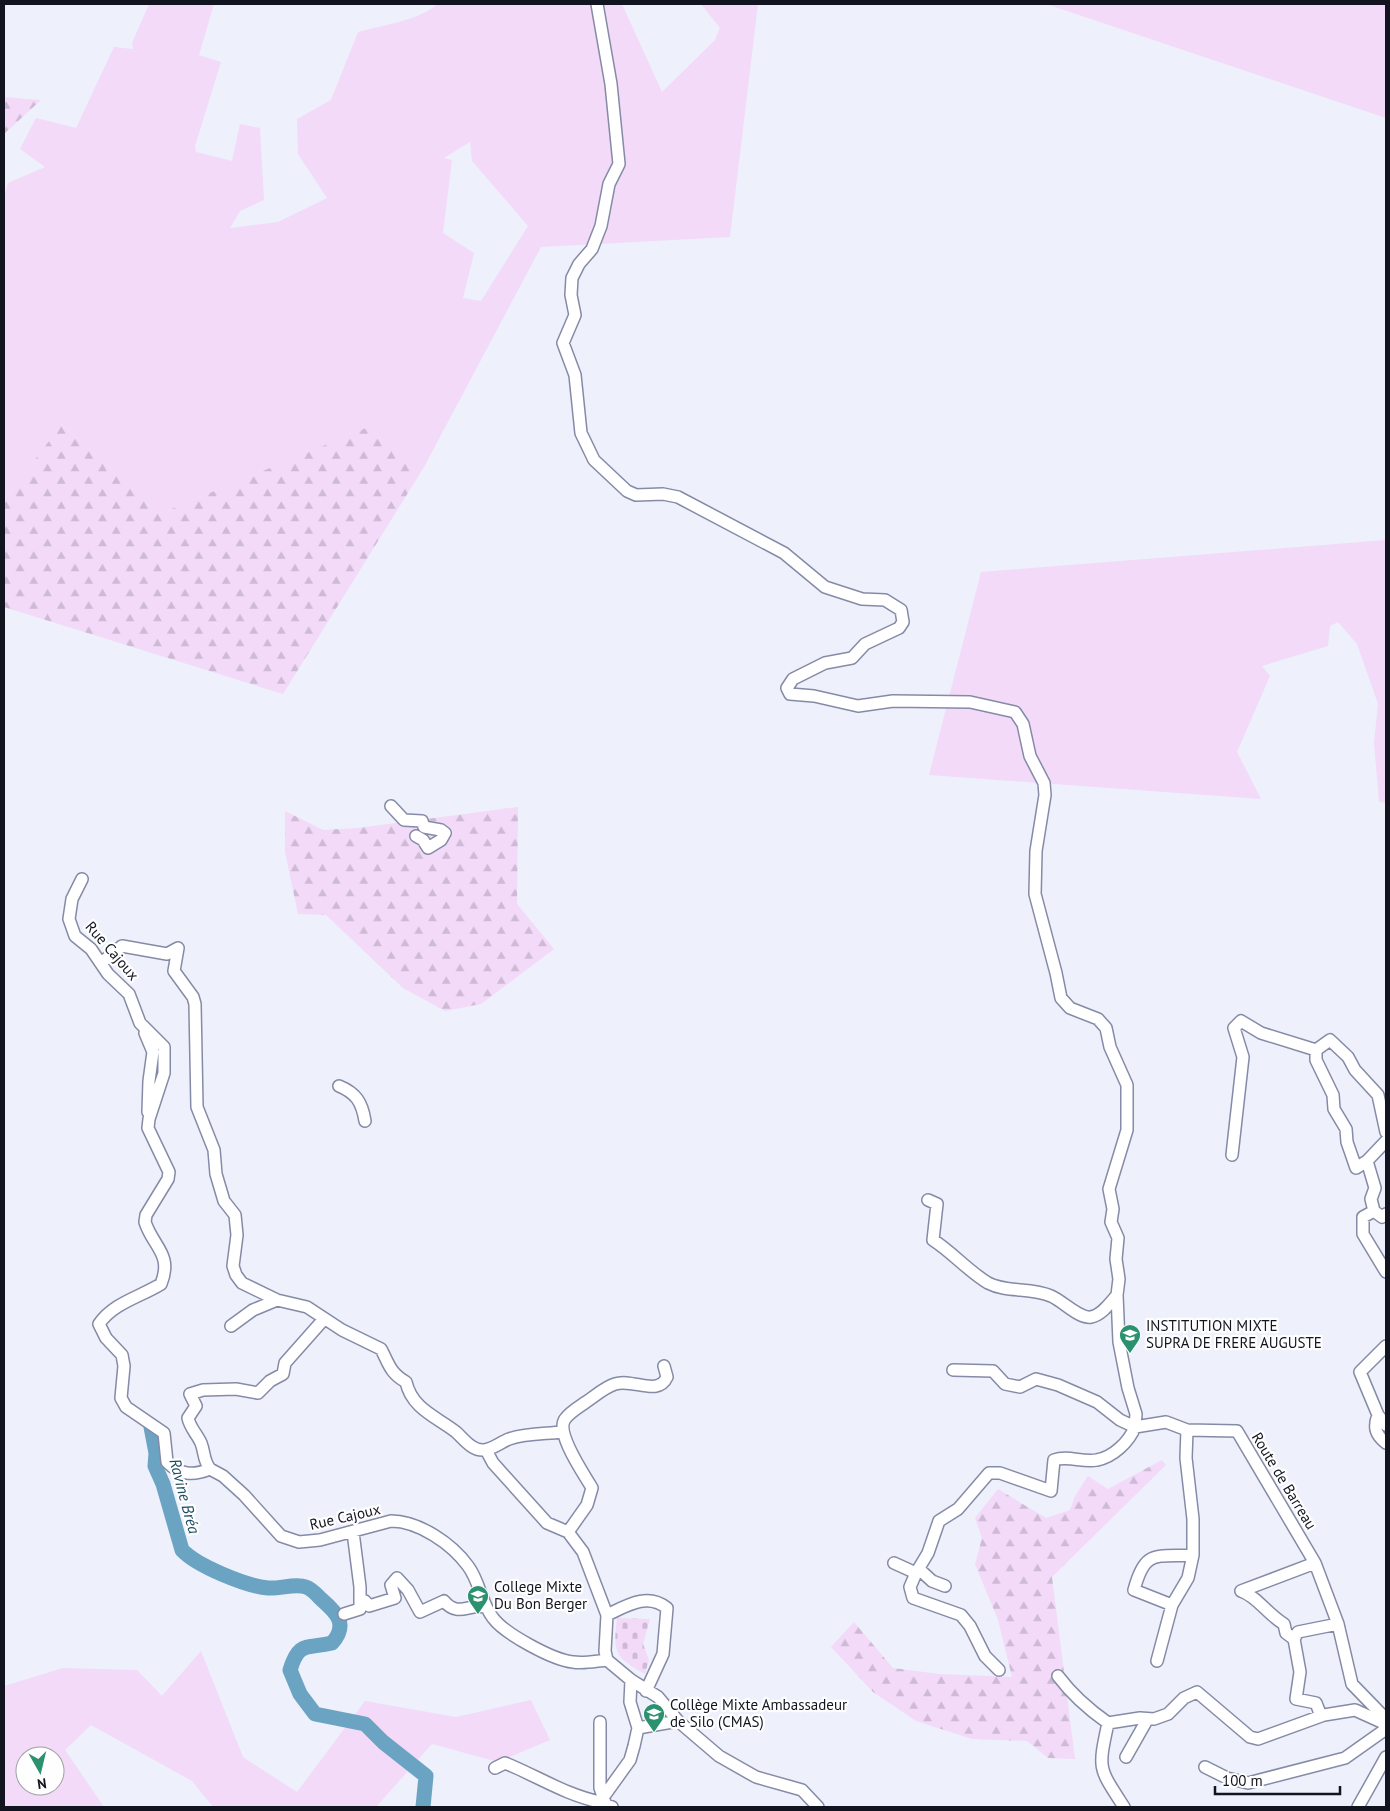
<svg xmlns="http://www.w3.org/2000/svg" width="1390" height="1811" viewBox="0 0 1390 1811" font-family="'PT Sans',sans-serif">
  <defs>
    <pattern id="forest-firs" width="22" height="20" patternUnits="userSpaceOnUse" patternTransform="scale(1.25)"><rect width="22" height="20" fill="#f2daf8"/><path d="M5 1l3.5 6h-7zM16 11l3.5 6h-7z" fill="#cebad4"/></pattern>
    <pattern id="cemetery-stones" width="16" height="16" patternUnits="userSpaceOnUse" patternTransform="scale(1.25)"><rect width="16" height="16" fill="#f2daf8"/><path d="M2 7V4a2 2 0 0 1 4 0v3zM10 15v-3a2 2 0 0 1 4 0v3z" fill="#cebad4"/></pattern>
  </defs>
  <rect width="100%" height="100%" fill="#eef0fc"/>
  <path fill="#f2daf8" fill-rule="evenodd" d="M 149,4 L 214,4 L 199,55 L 221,62 L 195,146 L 196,152 L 232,161 L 240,124 L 260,128 L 264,200 L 240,211 L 230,228 L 278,222 L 327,198 L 298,154 L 297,119 L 331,100 L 358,32 C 380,26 421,20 437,4 L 622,4 L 662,92 L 715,40 L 720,28 L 701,4 L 758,4 L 730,237 L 541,247 L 424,467 L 366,428 L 159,514 L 62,424 L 4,500 L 4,197 L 8,183 L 45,167 L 20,149 L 36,118 L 76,128 L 114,47 L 133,49 L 132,43 ZM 470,142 L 472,161 L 528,226 L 481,301 L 463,298 L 474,253 L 443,233 L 452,160 L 444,158 Z
    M 1046,4 L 1386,4 L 1386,118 Z
    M 1386,540 L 1386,803 L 1379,802 L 1374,743 L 1378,704 L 1357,644 L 1338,622 L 1330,626 L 1328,646 L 1262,666 L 1270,676 L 1237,752 L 1261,799 L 929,775 L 981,572 Z
    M 201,1651 L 243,1757 L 297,1792 L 365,1701 L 456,1717 L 531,1700 L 550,1740 L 498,1762 L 432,1744 L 376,1807 L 213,1807 L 192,1781 L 91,1725 L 65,1750 L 104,1807 L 4,1807 L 4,1686 L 63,1668 L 137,1670 L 162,1696 ZM 25,1756 L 55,1756 L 55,1786 L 25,1786 Z"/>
  <path fill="url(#forest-firs)" d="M 4,97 L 41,100 L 4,134 Z
    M 62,424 L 159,514 L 366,428 L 424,467 L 283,694 L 4,607 L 4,500 Z
    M 518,807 L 517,904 L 554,949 L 481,1004 L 445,1011 L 403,988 L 326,915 L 298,914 L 285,852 L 285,811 L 323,830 L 358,828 Z
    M 1162,1460 L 1166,1465 L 1052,1577 L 1075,1759 L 1048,1758 L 1027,1741 L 972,1739 L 916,1721 L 873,1692 L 831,1647 L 854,1622 L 893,1668 L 939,1674 L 1012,1677 L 998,1620 L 975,1564 L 982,1538 L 975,1518 L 998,1489 L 1046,1518 L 1070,1510 L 1075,1496 L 1088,1476 L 1108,1489 Z"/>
  <path fill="url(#cemetery-stones)" d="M 617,1618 L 650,1619 L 643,1644 L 649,1660 L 645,1674 C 614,1657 613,1652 617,1618 Z"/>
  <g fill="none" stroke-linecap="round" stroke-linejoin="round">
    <path stroke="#6ba4c2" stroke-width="15" d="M 151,1427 L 156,1453 L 155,1466 L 163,1484 L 182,1550 C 197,1566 246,1586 268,1588 C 281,1589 295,1583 306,1587 C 312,1589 317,1595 321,1599 C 336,1612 349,1624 332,1643 C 306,1649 299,1641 290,1670 L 300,1694 L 315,1714 L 365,1724 L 383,1742 L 426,1776 L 423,1807"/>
    <g stroke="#858ba6" stroke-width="14">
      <path id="minor" d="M 597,4 L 611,84 L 619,164 L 609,184 L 601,226 L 592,249 L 579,264 L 572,278 L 571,295 L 575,315 L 563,343 L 575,375 L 581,433 L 594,460 L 627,491 L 636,495 L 663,494 L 678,497 L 784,553 L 825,587 L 862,599 L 885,600 L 901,610 L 903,622 L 899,628 L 865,644 L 852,658 L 825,663 L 793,679 L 787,688 L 790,694 L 814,696 L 858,706 L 893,701 L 970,702 L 1015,712 L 1023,724 L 1030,756 L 1044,783 L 1045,795 L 1036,851 L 1035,894 L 1056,973 L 1061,998 L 1070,1008 L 1098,1019 L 1106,1028 L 1110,1047 L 1127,1085 L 1127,1130 L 1109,1189 L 1113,1209 L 1111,1222 L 1118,1238 L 1116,1259 L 1119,1279 L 1117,1295 L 1119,1342 L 1128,1388 L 1136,1414 L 1135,1427 L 1166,1422 L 1187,1430 L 1237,1431 L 1315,1563 L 1338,1624 L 1352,1684 L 1386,1719
        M 391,806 L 404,820 L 422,821 L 424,827 L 441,830 L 445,833 L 441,840 L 428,848 L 423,840 L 416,836
        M 82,879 L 72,899 L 69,919 L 75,936 L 91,949 L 108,974 L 129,994 L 140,1023 L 164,1047 L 164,1073 L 149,1119 L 148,1128 L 169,1172 L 168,1179 L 146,1215 L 145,1222 C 153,1247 173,1254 161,1284 C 140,1297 113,1303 99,1324 L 106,1338 L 122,1355 L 124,1366 L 121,1398 L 126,1407 L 164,1433 L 167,1462 C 180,1475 193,1476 210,1469 L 223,1476 L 244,1495 L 281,1536 L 299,1542 L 320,1540 L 391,1521 C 419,1521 452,1544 468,1566 C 480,1582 481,1603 493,1618 C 505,1634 553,1660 573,1662 C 584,1664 596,1661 607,1660
        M 101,963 L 122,946 L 167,954 L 178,948 L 174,971 L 193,997 L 195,1004 L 197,1107 L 214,1150 L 216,1174 L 224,1201 L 235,1215 L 237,1235 L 233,1266 L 236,1275 L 242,1283 L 277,1300 L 307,1307 L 342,1330 L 381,1349 C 389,1364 390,1373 406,1382 C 412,1409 437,1417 456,1432 C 464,1439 472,1451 484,1450 C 493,1449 501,1442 509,1439 C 526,1433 545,1434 562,1432
        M 145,1033 L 153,1052 L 149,1081 L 148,1112
        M 1316,1050 L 1316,1060 L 1333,1095 L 1334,1109 L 1346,1129 L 1347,1142 L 1356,1168 L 1367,1161
        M 339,1086 C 356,1093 362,1102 365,1121
        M 1386,1141 L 1367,1161 L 1375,1188 L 1371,1199 L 1374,1211 L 1382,1217 L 1386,1214
        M 1232,1155 L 1243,1057 L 1234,1028 L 1241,1021 L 1261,1033 L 1316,1050 L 1330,1040 L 1348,1057 L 1355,1070 L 1378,1095 L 1386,1132
        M 928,1200 L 937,1204 L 933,1240 C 952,1252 968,1271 988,1283 C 1007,1293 1031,1287 1051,1296 C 1063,1301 1079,1319 1091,1317 C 1102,1315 1110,1303 1117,1295
        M 1374,1211 L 1363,1217 L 1363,1234 L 1386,1272
        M 231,1326 L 253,1310 L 277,1300
        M 1386,1346 L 1360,1372 L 1378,1415 L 1386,1425
        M 664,1366 L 667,1377 C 658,1397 633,1378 615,1384 C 605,1387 595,1396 586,1402 C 579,1407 570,1412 565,1419 C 555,1433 584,1474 592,1488 L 587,1505 L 568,1532 L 583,1552 L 607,1615 L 605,1651 L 607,1660 L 631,1680 L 658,1697 L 678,1721 L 719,1756 L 756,1777 L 802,1790 L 818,1807
        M 1378,1415 C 1373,1428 1376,1435 1386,1443
        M 486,1450 L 493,1463 L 547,1523 L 568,1532
        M 210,1469 C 203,1460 205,1453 201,1443 C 197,1434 190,1428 188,1418 L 196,1406 L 190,1394 L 203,1390 L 236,1389 L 258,1393 L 270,1381 L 283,1374 L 285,1363 L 324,1319
        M 894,1563 L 916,1573 L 910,1587 L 913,1598 L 961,1615 L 970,1626 L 985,1656 L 999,1670
        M 919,1569 L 932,1581 L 945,1586
        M 916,1573 L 928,1553 L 939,1521 L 958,1509 L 989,1473 L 1000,1473 L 1051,1491 L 1054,1460 C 1068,1455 1083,1463 1097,1460 C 1113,1457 1129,1442 1135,1427 L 1120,1420 L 1097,1402 L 1058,1385 L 1036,1379 L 1020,1387 L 1005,1384 L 993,1371 L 953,1370
        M 1241,1591 L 1315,1563
        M 1241,1591 C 1258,1597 1267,1614 1284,1624 L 1286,1633 L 1294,1639
        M 360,1605 L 365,1601 L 369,1606 L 395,1598 L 391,1585 L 397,1578 L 408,1590 L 420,1612 L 444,1601 C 458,1618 470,1603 485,1607
        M 1172,1605 L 1134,1590 C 1145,1549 1155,1557 1193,1555
        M 344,1614 L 360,1609 L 360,1587 L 353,1532
        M 607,1615 C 626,1606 647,1592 667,1608 L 663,1654 L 646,1691
        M 1157,1661 L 1172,1605 L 1188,1578 L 1193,1555 L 1193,1519 L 1186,1458 L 1187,1430
        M 1058,1676 C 1073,1696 1088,1709 1108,1723 L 1140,1718 L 1154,1719 L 1168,1714 L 1184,1698 L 1197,1692 L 1250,1737 L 1258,1739 L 1324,1715 L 1355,1710 L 1386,1724
        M 1321,1716 L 1316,1703 L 1296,1699 L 1300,1672 L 1294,1639 L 1298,1632 L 1338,1624
        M 600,1722 L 600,1788 L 606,1805 L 612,1807
        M 1108,1723 C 1098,1770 1098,1767 1124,1807
        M 638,1728 L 678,1721
        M 1126,1757 L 1147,1720
        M 1205,1767 L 1227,1778 L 1248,1783 L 1345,1758 L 1386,1729
        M 495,1768 L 505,1763 C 537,1776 566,1795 600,1802
        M 598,1807 L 602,1799 L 630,1760 L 634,1746 L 638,1728 L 630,1702 L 631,1680
        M 1358,1807 L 1386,1757"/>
    </g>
    <use href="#minor" stroke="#fff" stroke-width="11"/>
  </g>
  <defs>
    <g id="school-pin" transform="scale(1.125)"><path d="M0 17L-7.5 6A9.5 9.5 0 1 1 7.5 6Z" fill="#2b916e" stroke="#fefefe"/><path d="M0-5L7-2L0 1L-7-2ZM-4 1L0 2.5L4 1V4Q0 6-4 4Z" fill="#fff"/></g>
  </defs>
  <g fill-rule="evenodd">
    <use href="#school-pin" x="1130" y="1335"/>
    <use href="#school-pin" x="478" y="1596"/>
    <use href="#school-pin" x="654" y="1714"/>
  </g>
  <g text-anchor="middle" stroke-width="4.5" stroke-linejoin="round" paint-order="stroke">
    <g font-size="15" fill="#12141f" stroke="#fefefe">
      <text transform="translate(112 951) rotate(49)" y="5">Rue Cajoux</text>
      <text transform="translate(1284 1481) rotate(59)" y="5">Route de Barreau</text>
      <text transform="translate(345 1517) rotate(-13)" y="5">Rue Cajoux</text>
    </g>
    <g font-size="15" fill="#12141f" stroke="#fefefe" text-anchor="start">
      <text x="1146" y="1331">INSTITUTION MIXTE<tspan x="1146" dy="17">SUPRA DE FRERE AUGUSTE</tspan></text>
      <text x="494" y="1592">College Mixte<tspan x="494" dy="17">Du Bon Berger</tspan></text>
      <text x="670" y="1710">Collège Mixte Ambassadeur<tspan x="670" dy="17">de Silo (CMAS)</tspan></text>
    </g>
    <g font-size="16" font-style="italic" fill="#1f4d63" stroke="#fefefe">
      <text transform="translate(185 1496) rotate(75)" y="6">Ravine Bréa</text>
    </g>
  </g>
  <rect width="1390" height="1811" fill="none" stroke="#12141f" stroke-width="10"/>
  <g transform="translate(40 1771) rotate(172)"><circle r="24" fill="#fefefe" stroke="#a0a0a5"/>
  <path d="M0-4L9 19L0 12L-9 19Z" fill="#2b916e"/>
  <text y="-8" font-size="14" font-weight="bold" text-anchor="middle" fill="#12141f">N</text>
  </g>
  <path d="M1215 1786v8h125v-8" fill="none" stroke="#12141f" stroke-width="2.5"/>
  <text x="1222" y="1786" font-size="15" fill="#12141f" stroke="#fefefe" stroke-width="4" paint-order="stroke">100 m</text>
</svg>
